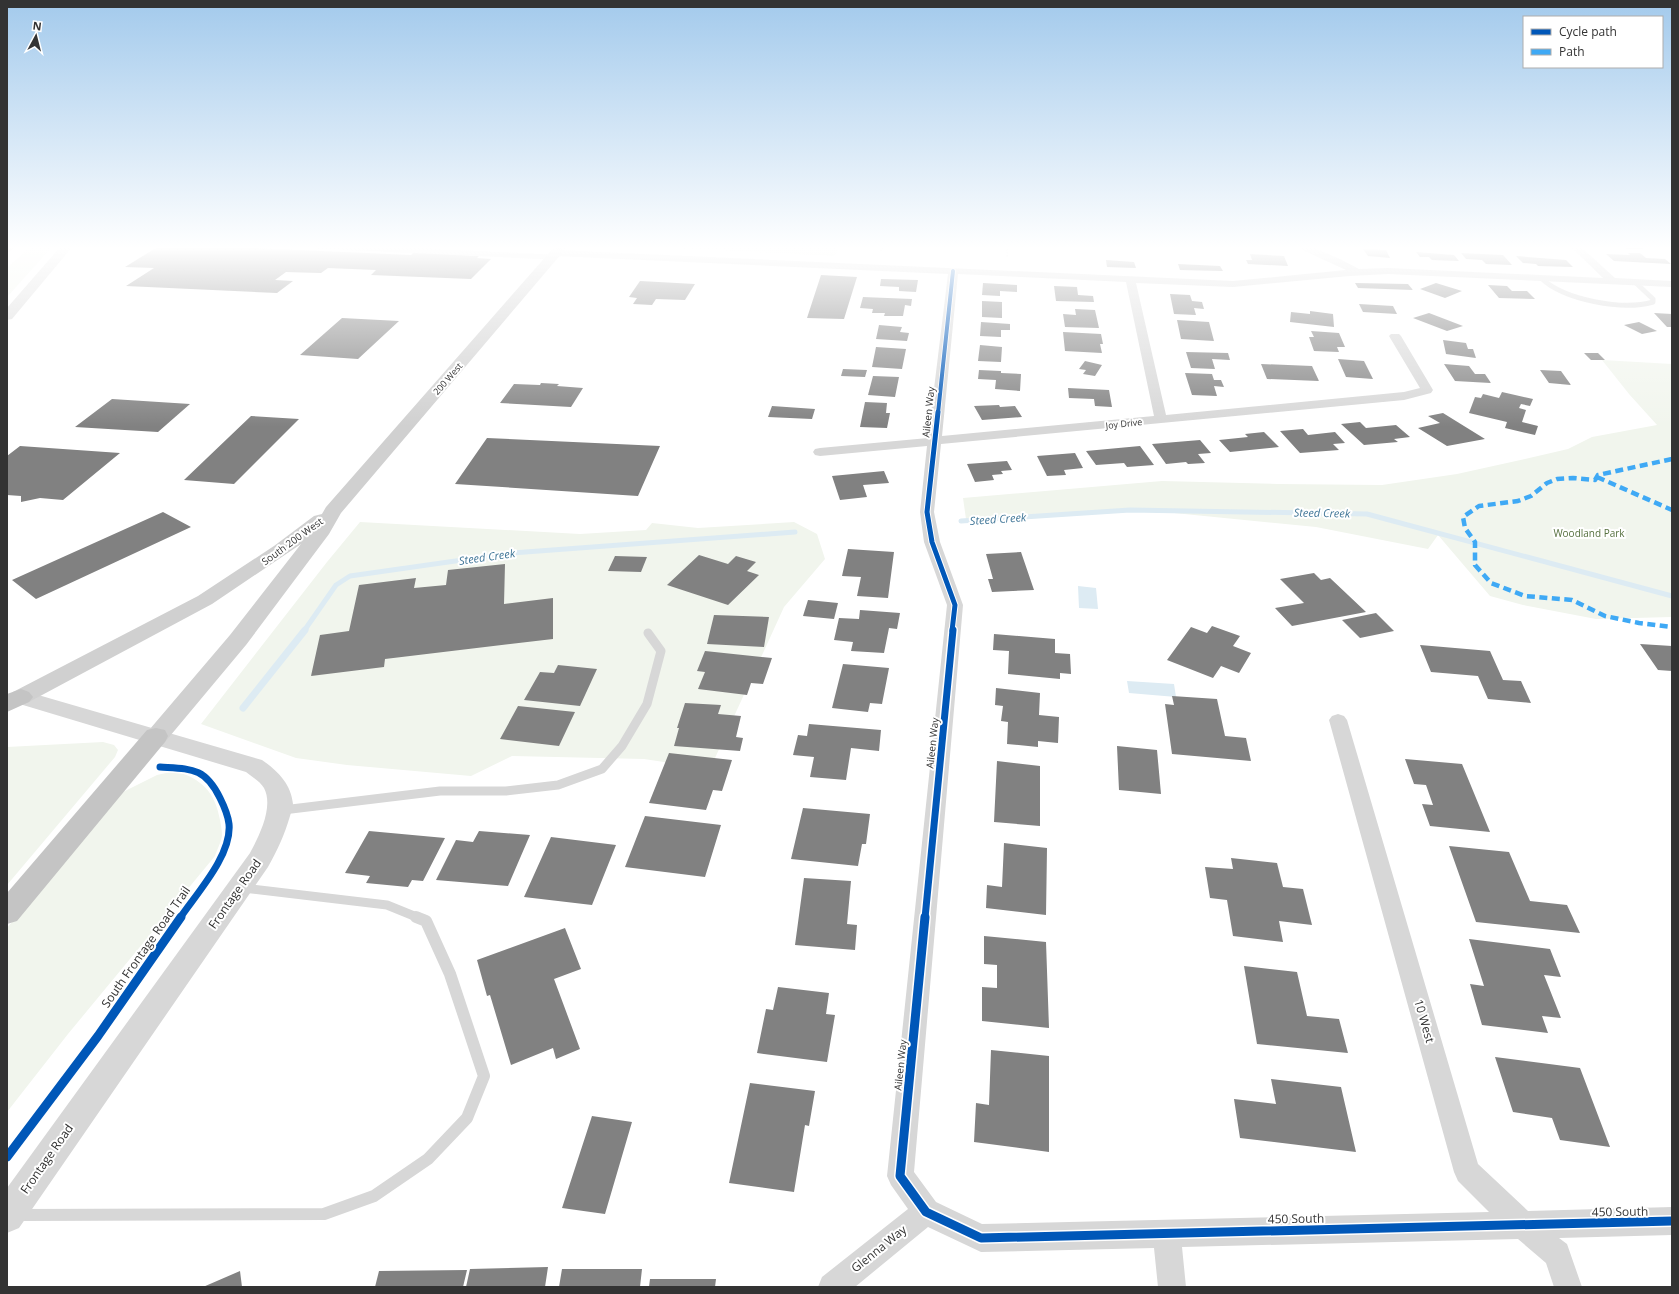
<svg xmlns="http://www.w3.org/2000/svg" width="1679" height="1294" viewBox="0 0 1679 1294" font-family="'Open Sans',sans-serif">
  <rect width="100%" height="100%" fill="#fff"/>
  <path fill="#f1f5ed" d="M 31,246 L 53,246 L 7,297 L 7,268 Z
    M 639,246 L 839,246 L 837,252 L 834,256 Z
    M 1602,360 L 1672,364 L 1672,617 L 1596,619 L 1523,605 L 1490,596 L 1438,535 L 1428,549 L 1316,527 L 1134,509 L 966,519 L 963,498 L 1162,481 L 1278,484 L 1382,485 L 1457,474 L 1525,459 L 1568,449 L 1592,437 L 1657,425 L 1629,394 Z
    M 360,522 L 580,534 L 646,530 L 652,523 L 698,528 L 794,522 L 817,534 L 825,559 L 784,607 L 710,769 L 644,759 L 512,756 L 471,776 L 347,765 L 296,758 L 201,724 L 327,562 Z
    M 103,742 L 114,745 L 118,750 L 115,757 L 7,885 L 7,747 Z
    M 175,771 C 202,779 215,792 220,820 C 221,825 222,831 222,836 C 221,842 217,850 215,856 L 68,1034 L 7,1112 L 7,928 L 102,813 L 119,794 L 157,775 Z"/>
  <path fill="#ddebf3" d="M 1078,586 L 1096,588 L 1098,609 L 1079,608 Z
    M 1127,681 L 1174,684 L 1176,697 L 1129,693 Z"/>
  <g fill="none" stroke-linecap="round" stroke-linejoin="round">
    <path stroke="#ddebf3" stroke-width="5" d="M 961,521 L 1130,510 L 1367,514 L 1672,596
      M 304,631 L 336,585 L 350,576 L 512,553 L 795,532"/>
    <path stroke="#ddebf3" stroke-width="7" d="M 243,708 L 305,630"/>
  </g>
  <path fill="#818181" d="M 159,246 L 207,246 L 411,255 L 414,252 L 479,256 L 477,258 L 491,259 L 471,279 L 371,275 L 376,270 L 328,268 L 321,273 L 286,272 L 275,280 L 293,281 L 277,293 L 126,286 L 154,268 L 125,267 Z
    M 1523,246 L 1546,246 L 1548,248 L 1524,247 Z
    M 1622,246 L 1640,246 L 1644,249 L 1626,249 Z
    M 1363,249 L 1386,250 L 1390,258 L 1368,256 Z
    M 1416,252 L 1454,255 L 1459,261 L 1432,260 L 1429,257 L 1420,257 Z
    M 1461,253 L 1503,255 L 1512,265 L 1486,264 L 1482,260 L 1466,259 Z
    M 1628,253 L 1640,253 L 1646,258 L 1665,259 L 1671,264 L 1614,261 L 1606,254 L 1630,255 Z
    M 1250,254 L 1284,256 L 1288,266 L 1248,264 L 1246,260 L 1252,260 Z
    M 1516,256 L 1566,260 L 1573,267 L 1538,266 L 1536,264 L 1523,263 Z
    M 1106,260 L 1134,262 L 1136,268 L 1107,267 Z
    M 1178,264 L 1220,266 L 1223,271 L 1180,270 Z
    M 821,275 L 857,277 L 844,319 L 807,318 Z
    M 881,279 L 918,280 L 916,292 L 899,291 L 899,287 L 880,286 Z
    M 640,281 L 695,284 L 685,300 L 656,299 L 652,305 L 633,304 L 637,298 L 629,297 Z
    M 983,283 L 1017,285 L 1017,292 L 1000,291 L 1000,296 L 982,295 Z
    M 1355,283 L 1408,284 L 1413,290 L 1358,288 Z
    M 1436,283 L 1462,291 L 1445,298 L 1420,289 Z
    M 1488,285 L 1507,286 L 1512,291 L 1527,291 L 1535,299 L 1499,298 Z
    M 1054,286 L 1077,287 L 1078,295 L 1093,296 L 1094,302 L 1056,301 Z
    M 1170,294 L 1190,295 L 1192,301 L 1202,302 L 1204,309 L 1194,308 L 1196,315 L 1174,314 Z
    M 863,297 L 912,299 L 911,306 L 905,305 L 903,316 L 884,316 L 885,313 L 872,313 L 873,309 L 860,308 Z
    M 982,301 L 1002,302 L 1002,318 L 982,317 Z
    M 1359,304 L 1393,306 L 1397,314 L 1363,312 Z
    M 1075,309 L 1095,310 L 1099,328 L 1065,327 L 1063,314 L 1076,315 Z
    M 1310,311 L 1333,314 L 1334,327 L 1290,322 L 1291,312 L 1310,314 Z
    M 1429,313 L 1463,326 L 1447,331 L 1413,318 Z
    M 1654,313 L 1672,314 L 1672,327 L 1667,327 Z
    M 342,318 L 399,321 L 358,359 L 300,355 Z
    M 1177,320 L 1209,322 L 1214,341 L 1181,339 Z
    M 981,322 L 1010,324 L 1010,330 L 1001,330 L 1001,337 L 980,336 Z
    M 1639,322 L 1657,331 L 1642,334 L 1624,325 Z
    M 879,325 L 902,327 L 900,332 L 909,333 L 907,341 L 876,339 Z
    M 1311,331 L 1339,333 L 1345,347 L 1337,347 L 1339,352 L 1314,351 L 1309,337 L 1314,337 Z
    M 1063,332 L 1101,334 L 1103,344 L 1100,344 L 1102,353 L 1065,351 Z
    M 1443,340 L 1466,343 L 1468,349 L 1473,349 L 1476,358 L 1446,354 Z
    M 980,345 L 1002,347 L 1001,362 L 978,361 Z
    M 876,347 L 906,349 L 902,369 L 872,367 Z
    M 1186,352 L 1228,353 L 1230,360 L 1212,359 L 1215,369 L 1191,368 Z
    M 1584,353 L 1598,353 L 1605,360 L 1591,360 Z
    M 1338,359 L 1364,361 L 1373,379 L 1346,377 Z
    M 1085,361 L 1102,365 L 1095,376 L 1083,374 L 1086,370 L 1079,369 Z
    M 1261,364 L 1312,366 L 1319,381 L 1267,379 Z
    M 1444,364 L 1469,366 L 1475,374 L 1485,374 L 1491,383 L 1455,381 Z
    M 843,369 L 867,370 L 865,377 L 841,376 Z
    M 979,370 L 1001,371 L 1001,373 L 1021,374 L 1020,391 L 995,389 L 996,380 L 978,379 Z
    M 1540,370 L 1561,371 L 1571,385 L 1549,383 Z
    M 1185,373 L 1212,374 L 1214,380 L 1221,380 L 1224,387 L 1214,386 L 1217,396 L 1192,395 Z
    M 873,376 L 899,377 L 895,397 L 868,395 Z
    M 541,383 L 559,384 L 557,386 L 583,388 L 571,407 L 500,403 L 514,384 L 540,385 Z
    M 1068,388 L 1109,390 L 1112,407 L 1095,406 L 1094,399 L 1069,398 Z
    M 1502,392 L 1533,399 L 1530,406 L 1521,404 L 1519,408 L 1526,410 L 1522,422 L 1538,426 L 1535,435 L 1505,428 L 1507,422 L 1469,413 L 1475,397 L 1481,398 L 1483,394 L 1499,398 Z
    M 112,399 L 190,404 L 158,432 L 75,427 Z
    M 865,402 L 887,403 L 886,413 L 890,413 L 887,428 L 860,427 Z
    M 999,405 L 1000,407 L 1015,406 L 1022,417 L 982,420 L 974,406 Z
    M 772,406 L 815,409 L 812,419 L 768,417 Z
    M 1443,413 L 1485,439 L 1447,446 L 1418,428 L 1440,423 L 1428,416 Z
    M 251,416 L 299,419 L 234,484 L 184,480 Z
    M 1360,422 L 1366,428 L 1396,425 L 1410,437 L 1394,439 L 1398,442 L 1364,445 L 1341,424 Z
    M 1303,429 L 1308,435 L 1335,432 L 1345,443 L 1333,444 L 1339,450 L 1300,453 L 1280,431 Z
    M 1264,432 L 1279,447 L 1230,452 L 1219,440 L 1248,437 L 1245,434 Z
    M 487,438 L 660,446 L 638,496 L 455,484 Z
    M 1200,440 L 1211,453 L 1198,454 L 1205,463 L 1188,464 L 1186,462 L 1166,464 L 1152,444 Z
    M 20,446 L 120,453 L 63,500 L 40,498 L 21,502 L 21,496 L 7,495 L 7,456 Z
    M 1140,446 L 1154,465 L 1127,467 L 1124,463 L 1096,465 L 1086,451 Z
    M 1075,453 L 1083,468 L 1064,470 L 1066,475 L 1047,476 L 1037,456 Z
    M 1007,461 L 1012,470 L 1001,471 L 1003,474 L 992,475 L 994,480 L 975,482 L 967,464 Z
    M 884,471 L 889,483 L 863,485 L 867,497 L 840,500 L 832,476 Z
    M 163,512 L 191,527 L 36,599 L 12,580 Z
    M 848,549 L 894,552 L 888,598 L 857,596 L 861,577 L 842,576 Z
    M 1021,552 L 1034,590 L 992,592 L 988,579 L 993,579 L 986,554 Z
    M 699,555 L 728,564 L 736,556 L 756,562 L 747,571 L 759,575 L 728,605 L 667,585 Z
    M 615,556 L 647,557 L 641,572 L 608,571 Z
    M 505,564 L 504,604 L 553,598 L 553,639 L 385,659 L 384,667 L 311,676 L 320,635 L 349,631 L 359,585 L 416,578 L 414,588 L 446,585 L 448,570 Z
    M 1314,573 L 1321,580 L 1330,578 L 1366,612 L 1292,626 L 1275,608 L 1304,603 L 1280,579 Z
    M 808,600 L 838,603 L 834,619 L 803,616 Z
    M 860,610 L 900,613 L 897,629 L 889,628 L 884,653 L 851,651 L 853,642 L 834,640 L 839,618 L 859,619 Z
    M 1376,613 L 1394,631 L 1360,638 L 1342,620 Z
    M 714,615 L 769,617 L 764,647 L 707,644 Z
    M 1212,626 L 1240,636 L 1233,646 L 1251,653 L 1239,673 L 1221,666 L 1213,678 L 1167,660 L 1191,627 L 1207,633 Z
    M 994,634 L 1055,639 L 1055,653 L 1070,654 L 1071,674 L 1060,673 L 1060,679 L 1008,674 L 1009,651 L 993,650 Z
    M 1640,644 L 1672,646 L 1672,671 L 1658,670 Z
    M 1420,645 L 1490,651 L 1503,680 L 1521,681 L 1531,703 L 1488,699 L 1478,676 L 1431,672 Z
    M 705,651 L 772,658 L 763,684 L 751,683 L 747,695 L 698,689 L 705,672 L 697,671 Z
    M 843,664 L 889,668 L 882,704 L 870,703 L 868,712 L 832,708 Z
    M 558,665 L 597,669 L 580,706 L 524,700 L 540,672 L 554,673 Z
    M 996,688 L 1040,693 L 1039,715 L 1059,717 L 1058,743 L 1038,741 L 1038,747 L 1007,744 L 1008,722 L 1001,721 L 1003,706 L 995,705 Z
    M 1172,696 L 1217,699 L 1225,736 L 1246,738 L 1251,761 L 1172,754 L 1165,704 L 1174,705 Z
    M 685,703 L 721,705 L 718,714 L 741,716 L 736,737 L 743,738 L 740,751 L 674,746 L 679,728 L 677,728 Z
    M 518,706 L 575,712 L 559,746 L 500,739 Z
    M 809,724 L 881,730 L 879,751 L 851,748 L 846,780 L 810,777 L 814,757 L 793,755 L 798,735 L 807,736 Z
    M 1117,746 L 1157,750 L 1161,794 L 1119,790 Z
    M 669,753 L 732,760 L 722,791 L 713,790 L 706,810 L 649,803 Z
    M 1405,759 L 1462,764 L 1490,832 L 1430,826 L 1422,804 L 1433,805 L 1426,785 L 1414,784 Z
    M 997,761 L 1040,766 L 1040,826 L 994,822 Z
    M 803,808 L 870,814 L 866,844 L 862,844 L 858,866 L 791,859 Z
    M 645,816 L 721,825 L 705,877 L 625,867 Z
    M 369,831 L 445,838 L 423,881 L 412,880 L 408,887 L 366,883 L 370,876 L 345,873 Z
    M 479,831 L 530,835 L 508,886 L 436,880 L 456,840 L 473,842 Z
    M 551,837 L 616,845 L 592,905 L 524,897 Z
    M 1004,843 L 1047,848 L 1046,915 L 986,908 L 987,885 L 1002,887 Z
    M 1449,846 L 1509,852 L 1530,901 L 1567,905 L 1580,933 L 1476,922 Z
    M 1231,858 L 1277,863 L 1283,887 L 1303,889 L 1312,925 L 1279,921 L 1283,942 L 1233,936 L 1227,900 L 1210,898 L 1205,867 L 1233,869 Z
    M 804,878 L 851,881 L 847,924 L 857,925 L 855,950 L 795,945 Z
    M 565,928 L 581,969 L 554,979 L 580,1049 L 556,1059 L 553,1048 L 511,1065 L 490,995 L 487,996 L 477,960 Z
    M 984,936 L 1046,942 L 1049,1028 L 982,1021 L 982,987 L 997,988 L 997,965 L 984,964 Z
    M 1469,939 L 1550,949 L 1561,977 L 1544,975 L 1561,1018 L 1542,1016 L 1548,1033 L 1482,1025 L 1470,984 L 1484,986 Z
    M 1244,966 L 1297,972 L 1307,1016 L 1339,1019 L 1348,1053 L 1257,1044 Z
    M 778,987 L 829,993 L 826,1014 L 835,1015 L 827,1062 L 757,1053 L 766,1009 L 773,1010 Z
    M 991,1050 L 1049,1056 L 1049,1152 L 974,1142 L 976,1103 L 989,1105 Z
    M 1495,1057 L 1580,1068 L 1610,1147 L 1560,1140 L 1552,1118 L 1513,1112 Z
    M 1271,1079 L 1341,1087 L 1356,1152 L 1240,1138 L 1234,1099 L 1276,1104 Z
    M 750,1083 L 815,1091 L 809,1126 L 805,1125 L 794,1192 L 729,1183 Z
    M 592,1116 L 632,1122 L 605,1214 L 562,1208 Z
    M 548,1267 L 545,1287 L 466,1287 L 470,1269 Z
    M 562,1269 L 642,1269 L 640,1287 L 559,1287 Z
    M 467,1270 L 463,1287 L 375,1287 L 379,1271 Z
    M 240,1271 L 242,1287 L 203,1287 Z
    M 650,1279 L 716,1279 L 715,1287 L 649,1287 Z"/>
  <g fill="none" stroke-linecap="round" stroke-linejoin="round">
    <path stroke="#d6d6d6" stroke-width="1.5" stroke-dasharray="1.5 1.5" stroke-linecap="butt" d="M 1007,246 L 1007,257
      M 1024,246 L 1050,247
      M 881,251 L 883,246"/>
    <path stroke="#d7d7d7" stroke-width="5" d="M 317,246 L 552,257
      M 1541,278 C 1564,300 1623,311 1653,302 L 1653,299 L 1636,283"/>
    <path stroke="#d7d7d7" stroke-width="9" d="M 283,810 L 440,791 L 506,791 L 558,785 L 602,769 L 622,746 L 647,704 L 661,651 L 648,633
      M 243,888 L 387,905 L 419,918"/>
    <path stroke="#d7d7d7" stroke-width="12" d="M 19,1215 L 324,1214 L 374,1196 L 428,1159 L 467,1118 L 484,1076 L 450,974 L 426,921 L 416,917"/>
    <path fill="#d7d7d7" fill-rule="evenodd" d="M 1296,246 L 1309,246 L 1340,259 L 1359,269 L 1388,268 L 1603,278 L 1570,246 L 1580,246 L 1615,278 L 1672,281 L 1672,287 L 1388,274 L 1349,276 L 1233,287 L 1136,283 L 1166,415 L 1404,392 L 1420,388 L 1389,336 L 1391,334 L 1399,334 L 1401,336 L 1433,390 L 1431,393 L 1404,400 L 941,444 L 934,512 L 940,542 L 963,605 L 914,1172 L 936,1202 L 982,1224 L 1489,1212 L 1458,1181 L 1454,1172 L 1329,720 L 1332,716 L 1338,714 L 1344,716 L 1347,720 L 1478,1164 L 1528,1211 L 1672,1207 L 1672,1235 L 1559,1238 L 1567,1244 L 1582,1287 L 1554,1287 L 1546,1263 L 1518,1239 L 1182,1247 L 1186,1287 L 1158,1287 L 1154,1248 L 981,1252 L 928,1227 L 855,1287 L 818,1287 L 822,1277 L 908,1209 L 891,1185 L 887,1176 L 947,605 L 924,542 L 920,512 L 927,446 L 820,456 L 815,455 L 813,452 L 815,449 L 820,448 L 928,438 L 948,274 L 556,256 L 551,253 L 556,250 L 1233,281 L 1346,270 L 1298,248 ZM 958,274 L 1126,282 L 1154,416 L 942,436 Z"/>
    <path fill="#d7d7d7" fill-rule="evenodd" d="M 61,246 L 73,246 L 12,319 L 7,320 L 7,308 Z
      M 21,690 L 262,760 C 278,771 291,784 293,804 C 293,808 291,812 290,816 C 284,836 278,849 268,867 L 19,1228 L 7,1233 L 7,1188 L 250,853 C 259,836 274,807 264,788 C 260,781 252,777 246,772 L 13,702 L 10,697 L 13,692 Z"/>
    <path fill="#d0d0d0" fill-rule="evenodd" d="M 555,246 L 568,246 L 341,513 L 329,534 L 246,645 L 165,742 L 156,744 L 147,742 L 144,736 L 230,635 L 301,544 L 212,604 L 29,702 L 21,705 L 13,702 L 9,697 L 13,692 L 198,596 L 274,546 L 314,516 L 322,514 L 326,507 Z"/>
    <path fill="#c4c4c4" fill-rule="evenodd" d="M 7,246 L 15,246 L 11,251 L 7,252 Z
      M 21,689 L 29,692 L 33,697 L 29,702 L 7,712 L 7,694 Z
      M 156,728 L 165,730 L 168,736 L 165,742 L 17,921 L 7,924 L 7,893 L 147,730 Z"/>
    <path stroke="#3fa9f5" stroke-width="4.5" stroke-dasharray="8 4.5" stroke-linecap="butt" d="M 1672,459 L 1598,475 L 1595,480 L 1573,478 L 1557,479 L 1547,483 L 1531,496 L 1518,501 L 1479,506 L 1463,517 L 1465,528 L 1475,542 L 1475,565 L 1491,583 L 1525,596 L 1572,600 L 1605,616 L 1639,623 L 1672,627
      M 1597,477 L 1672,510"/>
    <g stroke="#fff" stroke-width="5.5">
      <path id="cycleway-far3" d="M 938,413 L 953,271"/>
    </g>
    <g stroke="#fff" stroke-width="7">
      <path id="cycleway-far2" d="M 938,412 L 927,512 L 932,542 L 955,605 L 952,631"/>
    </g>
    <g stroke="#fff" stroke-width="10">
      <path id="cycleway-far1" d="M 160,767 C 191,769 205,767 220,798 C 224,806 228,815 229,824 C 232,855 197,893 180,918
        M 925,918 L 953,630"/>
    </g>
    <g stroke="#fff" stroke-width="12">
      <path id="cycleway" d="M 925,917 L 900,1176 L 926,1212 L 981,1238 L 1672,1221
        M 7,1157 L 98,1036 L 181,917"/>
    </g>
    <use href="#cycleway-far3" stroke="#0057b8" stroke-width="4"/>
    <use href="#cycleway-far2" stroke="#0057b8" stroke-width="5"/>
    <use href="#cycleway-far1" stroke="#0057b8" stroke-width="7"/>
    <use href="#cycleway" stroke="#0057b8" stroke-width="9"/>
  </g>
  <linearGradient id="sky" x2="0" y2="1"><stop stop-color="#a3caec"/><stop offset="0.58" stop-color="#fff"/><stop offset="1" stop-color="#fff" stop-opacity="0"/></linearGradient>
  <rect width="1679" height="427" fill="url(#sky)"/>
  <g text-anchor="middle" stroke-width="4" stroke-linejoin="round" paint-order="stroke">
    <g font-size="9" fill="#333" stroke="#fff">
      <text transform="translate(448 379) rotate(-49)" y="3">200 West</text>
      <text transform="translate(1124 424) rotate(-6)" y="3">Joy Drive</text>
    </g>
    <g font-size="10" fill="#333" stroke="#fff">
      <text transform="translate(928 412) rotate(-84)" y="4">Aileen Way</text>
      <text transform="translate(292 541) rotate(-36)" y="4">South 200 West</text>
      <text transform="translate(932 743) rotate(-84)" y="4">Aileen Way</text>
      <text transform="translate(900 1065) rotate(-84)" y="4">Aileen Way</text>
    </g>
    <g font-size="10" fill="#56703f" stroke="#fff">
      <text x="1589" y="537">Woodland Park</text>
    </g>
    <g font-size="11" font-style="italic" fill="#3f7597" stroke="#fff">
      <text transform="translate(1322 513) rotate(1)" y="4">Steed Creek</text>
      <text transform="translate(998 519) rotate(-4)" y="4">Steed Creek</text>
      <text transform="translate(487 557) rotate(-8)" y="4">Steed Creek</text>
    </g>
    <g font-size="12" fill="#333" stroke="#fff">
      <text transform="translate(235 894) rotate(-55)" y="4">Frontage Road</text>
      <text transform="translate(146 947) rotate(-55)" y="4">South Frontage Road Trail</text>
      <text transform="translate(1424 1021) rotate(74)" y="4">10 West</text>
      <text transform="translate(47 1159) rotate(-55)" y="4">Frontage Road</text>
      <text transform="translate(1620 1212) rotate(-1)" y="4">450 South</text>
      <text transform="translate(1296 1219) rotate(-1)" y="4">450 South</text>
      <text transform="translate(879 1249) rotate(-39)" y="4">Glenna Way</text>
    </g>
  </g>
  <rect width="1679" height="1294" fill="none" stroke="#333333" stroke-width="16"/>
  <rect x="1523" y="16" width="140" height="52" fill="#ffffff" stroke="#adadad"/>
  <rect x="1531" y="29" width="20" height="6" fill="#0057b8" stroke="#adadad"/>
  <text x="1559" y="36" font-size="12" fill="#333333">Cycle path</text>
  <rect x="1531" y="49" width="20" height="6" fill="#3fa9f5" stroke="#adadad"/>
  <text x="1559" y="56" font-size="12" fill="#333333">Path</text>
  <g transform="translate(36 36) rotate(7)" stroke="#ffffff" stroke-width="3" paint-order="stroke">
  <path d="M0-3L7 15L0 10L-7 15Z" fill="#333333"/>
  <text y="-6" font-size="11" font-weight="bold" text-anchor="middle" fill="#333333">N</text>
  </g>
</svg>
